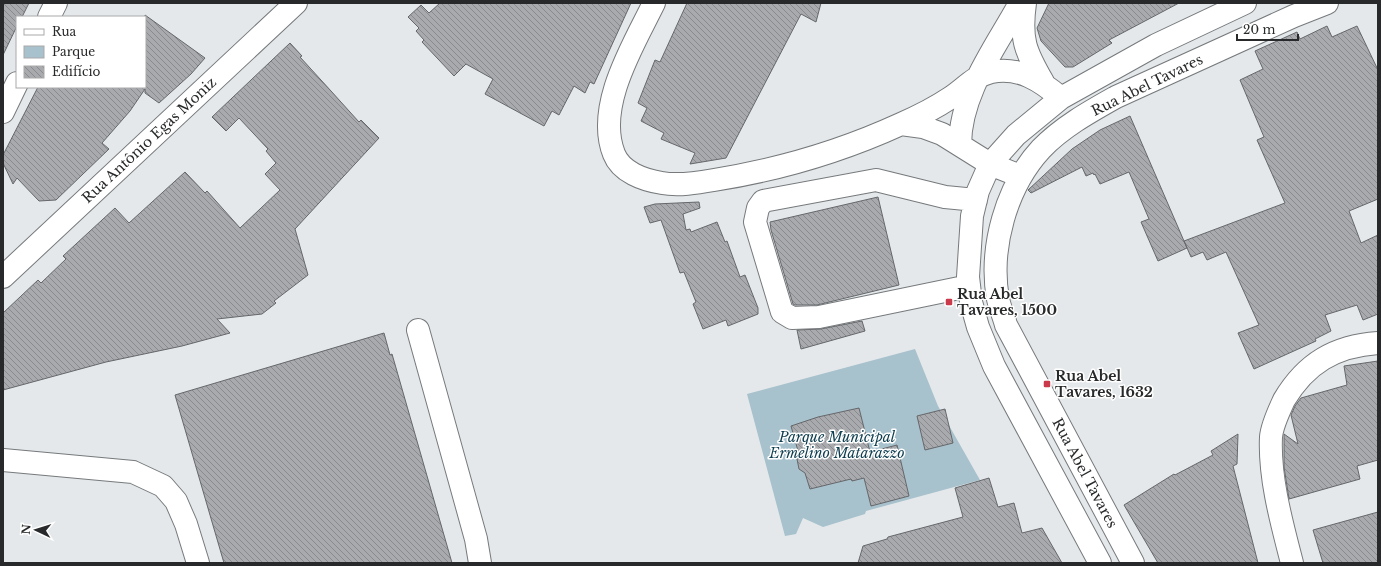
<svg xmlns="http://www.w3.org/2000/svg" width="1381" height="566" viewBox="0 0 1381 566" font-family="'Libre Baskerville',serif">
  <defs>
    <pattern id="building-back-hatch" width="6" height="6" patternUnits="userSpaceOnUse"><rect width="6" height="6" fill="#a8aaad"/><path d="M-1 5l2 2M0 0l6 6M5-1l2 2" fill="none" stroke="#898a8d"/></pattern>
  </defs>
  <rect width="100%" height="100%" fill="#e4e8ea"/>
  <path fill="#a7c1cd" d="M 915,349 L 938,406 L 980,480 L 866,511 L 865,514 L 823,527 L 803,518 L 796,534 L 785,536 L 747,394 Z"/>
  <path fill="url(#building-back-hatch)" stroke="#65676a" d="M 3,3 L 29,3 L 22,17 L 17,17 L 17,26 L 3,55 Z
    M 440,3 L 631,3 L 594,84 L 590,82 L 585,93 L 574,86 L 559,115 L 552,111 L 544,126 L 485,94 L 493,79 L 466,64 L 454,76 L 422,42 L 424,40 L 416,31 L 419,28 L 408,17 L 421,5 L 429,13 Z
    M 687,3 L 821,3 L 816,22 L 801,14 L 726,158 L 690,164 L 695,153 L 661,139 L 664,133 L 641,121 L 647,108 L 638,103 L 655,60 L 660,62 Z
    M 1049,3 L 1179,3 L 1109,40 L 1112,43 L 1073,67 L 1065,67 L 1041,41 L 1037,28 Z
    M 145,15 L 205,58 L 191,74 L 159,103 L 145,93 L 145,89 L 130,111 L 102,143 L 109,149 L 56,200 L 39,201 L 17,178 L 13,184 L 3,163 L 3,155 L 38,87 L 145,87 Z
    M 1327,26 L 1332,37 L 1357,26 L 1378,70 L 1378,199 L 1349,211 L 1361,243 L 1378,235 L 1378,314 L 1363,320 L 1357,305 L 1325,315 L 1331,331 L 1315,339 L 1316,341 L 1254,369 L 1238,333 L 1259,325 L 1226,252 L 1207,260 L 1203,252 L 1191,257 L 1184,241 L 1285,203 L 1257,140 L 1264,137 L 1240,80 L 1263,69 L 1255,51 L 1297,32 L 1300,39 Z
    M 290,43 L 302,56 L 300,57 L 331,91 L 359,122 L 361,120 L 379,138 L 295,229 L 308,275 L 274,301 L 276,303 L 262,314 L 217,319 L 230,333 L 182,346 L 106,362 L 3,390 L 3,313 L 38,280 L 41,283 L 66,259 L 63,256 L 115,208 L 129,223 L 185,172 L 205,193 L 207,191 L 240,228 L 280,190 L 265,174 L 276,163 L 266,151 L 268,149 L 239,118 L 226,131 L 212,117 Z
    M 1130,116 L 1187,248 L 1158,261 L 1141,222 L 1149,219 L 1129,172 L 1100,184 L 1095,174 L 1094,175 L 1093,173 L 1086,176 L 1082,167 L 1031,193 L 1028,190 L 1072,149 L 1100,130 Z
    M 878,197 L 899,285 L 817,305 L 795,305 L 793,304 L 771,230 L 770,222 Z
    M 699,202 L 700,208 L 683,214 L 686,230 L 690,229 L 691,232 L 717,222 L 725,242 L 727,241 L 740,277 L 745,275 L 758,308 L 758,314 L 728,326 L 726,320 L 703,329 L 693,304 L 696,302 L 684,272 L 680,273 L 661,220 L 650,223 L 644,207 L 655,204 Z
    M 862,321 L 865,331 L 801,349 L 797,330 L 821,329 Z
    M 384,333 L 390,355 L 392,354 L 452,563 L 224,563 L 175,395 Z
    M 1378,361 L 1378,460 L 1357,466 L 1360,479 L 1289,499 L 1284,467 L 1284,434 L 1298,444 L 1291,415 L 1295,406 L 1301,398 L 1347,385 L 1344,366 Z
    M 859,408 L 870,452 L 897,445 L 909,496 L 871,506 L 864,478 L 852,481 L 851,479 L 810,489 L 805,473 L 799,469 L 797,459 L 800,458 L 791,426 L 818,417 Z
    M 945,409 L 953,443 L 925,450 L 917,416 Z
    M 1238,434 L 1237,464 L 1233,466 L 1258,563 L 1158,563 L 1124,505 L 1174,474 L 1175,475 L 1213,455 L 1211,451 Z
    M 989,478 L 998,507 L 1014,503 L 1022,533 L 1042,528 L 1062,563 L 858,563 L 863,546 L 887,539 L 888,537 L 963,517 L 955,488 Z
    M 1378,512 L 1378,563 L 1323,563 L 1313,530 Z"/>
  <g fill="none" stroke-linecap="round" stroke-linejoin="round">
    <g stroke="#767a7c" stroke-width="24">
      <path id="minor" d="M 654,3 C 634,44 595,106 614,154 C 621,172 643,180 662,183 C 678,186 697,183 714,180 C 777,170 842,151 901,124 C 917,117 935,108 950,98 C 964,89 974,76 991,72 C 1019,66 1041,81 1061,98
        M 1025,3 C 1020,39 1025,51 1043,82
        M 49,17 L 56,3
        M 3,112 L 17,83
        M 901,124 L 923,127 L 942,134 L 990,164 L 1020,176
        M 960,145 C 960,93 996,47 1020,3
        M 3,277 L 296,3
        M 969,286 L 819,317 L 792,318 L 782,312 L 755,222 L 758,208 L 763,201 L 876,180 L 945,197 L 976,200
        M 418,330 L 476,539 L 480,563
        M 3,460 L 133,472 L 163,486 L 176,501 L 186,524 L 198,563
        M 1100,563 L 994,366 L 978,327 L 971,302 L 968,277 L 972,216 L 978,191 L 990,164 L 1016,135 L 1061,98 L 1156,45 L 1245,3
        M 1133,563 L 1006,325 C 1004,317 1000,308 998,299 C 989,248 1006,187 1041,149 C 1062,127 1091,111 1116,97 L 1294,16 L 1327,3
        M 1292,563 C 1282,524 1269,478 1271,437 C 1272,425 1279,411 1284,400 C 1306,363 1335,346 1378,343"/>
    </g>
    <use href="#minor" stroke="#fff" stroke-width="22"/>
  </g>
  <g fill="#ca3a4a" stroke="#fff" stroke-width="1.5">
    <rect x="945" y="298" width="8" height="8" rx="2"/>
    <rect x="1043" y="380" width="8" height="8" rx="2"/>
  </g>
  <g text-anchor="middle" stroke-width="3" stroke-linejoin="round" paint-order="stroke">
    <g font-size="14" fill="#28292a" stroke="#fff">
      <text transform="translate(1147 85) rotate(-26)" y="5">Rua Abel Tavares</text>
      <text transform="translate(149 140) rotate(-43)" y="5">Rua Antônio Egas Moniz</text>
      <text transform="translate(1085 473) rotate(62)" y="5">Rua Abel Tavares</text>
    </g>
    <g font-size="14" font-weight="bold" fill="#28292a" stroke="#fff" text-anchor="start">
      <text x="957" y="299">Rua Abel<tspan x="957" dy="16">Tavares, 1500</tspan></text>
      <text x="1055" y="381">Rua Abel<tspan x="1055" dy="16">Tavares, 1632</tspan></text>
    </g>
    <g font-size="14" font-style="italic" fill="#0e3d4f" stroke="#fff">
      <text x="837" y="442">Parque Municipal<tspan x="837" dy="16">Ermelino Matarazzo</tspan></text>
    </g>
  </g>
  <rect width="1381" height="566" fill="none" stroke="#28292a" stroke-width="8"/>
  <rect x="16" y="16" width="130" height="72" fill="#ffffff" stroke="#a9a9aa"/>
  <rect x="24" y="29" width="20" height="6" fill="#ffffff" stroke="#a9a9aa"/>
  <text x="52" y="36" font-size="12" fill="#28292a">Rua</text>
  <rect x="24" y="46" width="20" height="12" fill="#a7c1cd" stroke="#a9a9aa"/>
  <text x="52" y="56" font-size="12" fill="#28292a">Parque</text>
  <rect x="24" y="66" width="20" height="12" fill="url(#building-back-hatch)" stroke="#a9a9aa"/>
  <text x="52" y="76" font-size="12" fill="#28292a">Edifício</text>
  <g transform="translate(36 530) rotate(274)" stroke="#ffffff" stroke-width="3" paint-order="stroke">
  <path d="M0-3L7 15L0 10L-7 15Z" fill="#28292a"/>
  <text y="-6" font-size="11" font-weight="bold" text-anchor="middle" fill="#28292a">N</text>
  </g>
  <path d="M1237 34v6h61v-6" fill="none" stroke="#28292a" stroke-width="2"/>
  <text x="1243" y="34" font-size="12" fill="#28292a" stroke="#ffffff" stroke-width="3" paint-order="stroke">20 m</text>
</svg>
